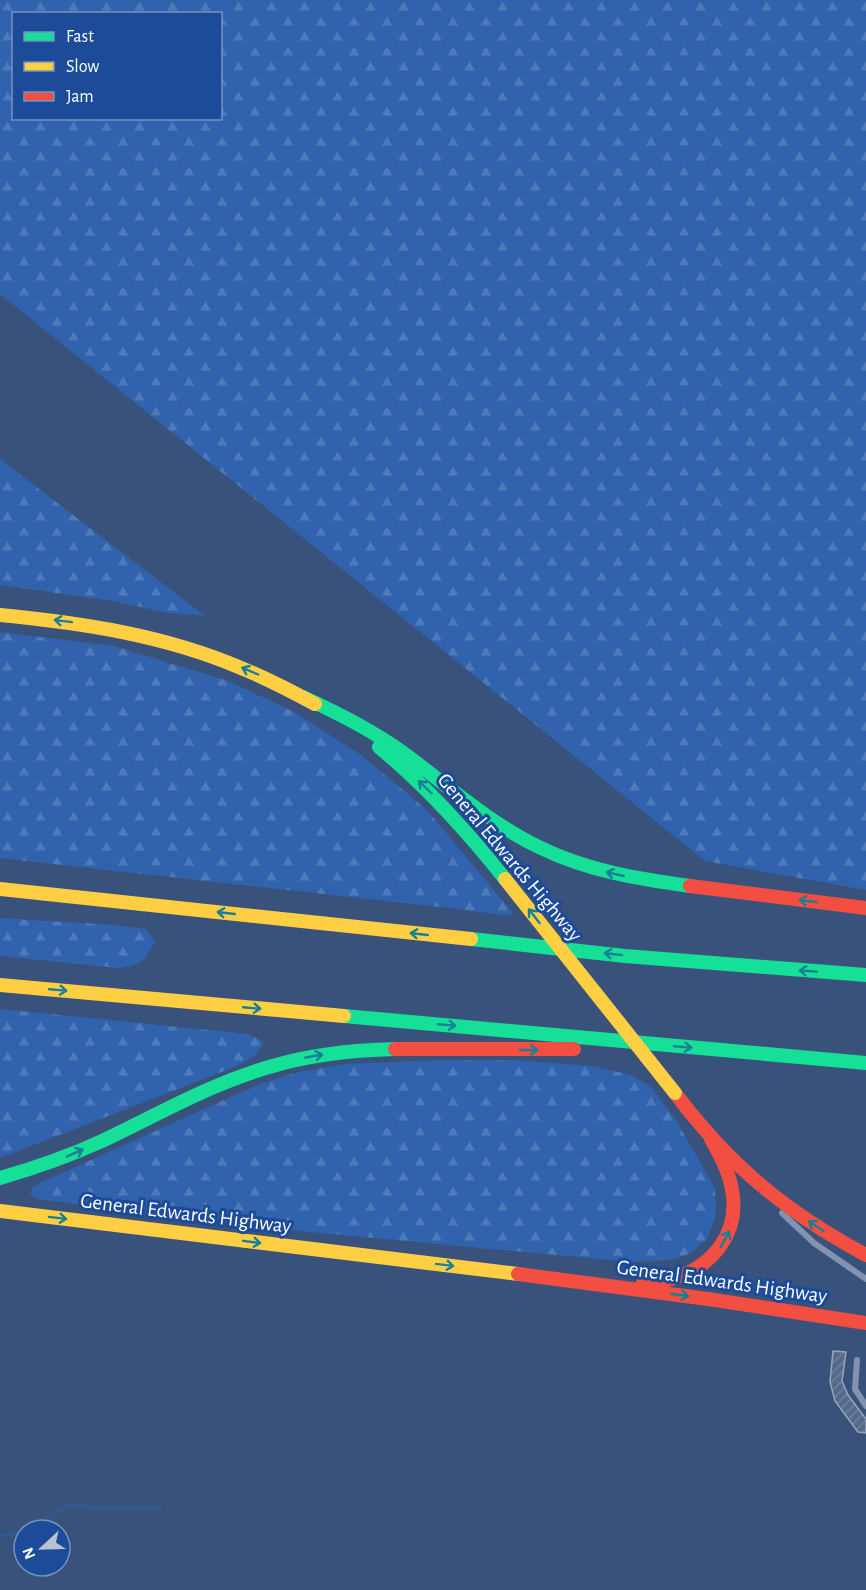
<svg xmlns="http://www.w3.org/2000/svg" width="866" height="1590" viewBox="0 0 866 1590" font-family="'Alegreya Sans',sans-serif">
  <defs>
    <pattern id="forest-firs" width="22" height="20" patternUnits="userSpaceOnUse" patternTransform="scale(1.5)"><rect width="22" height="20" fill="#3062ae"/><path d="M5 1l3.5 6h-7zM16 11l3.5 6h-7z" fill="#4f7aba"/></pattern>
    <pattern id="building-hatch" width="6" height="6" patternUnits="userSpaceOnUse" patternTransform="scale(1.5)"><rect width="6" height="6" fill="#556a8b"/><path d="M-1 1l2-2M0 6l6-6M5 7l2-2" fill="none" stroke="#6e809c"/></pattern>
  </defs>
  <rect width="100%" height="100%" fill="#38527c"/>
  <path fill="url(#forest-firs)" fill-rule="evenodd" d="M 0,0 L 866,0 L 866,890 L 705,861 L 0,294 ZM 14,14 L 220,14 L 220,118 L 14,118 Z
    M 0,459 L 205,616 L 169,613 L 112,601 L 0,585 Z
    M 0,632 L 114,646 L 228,681 L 296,713 L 361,755 L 427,810 L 513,913 L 509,916 L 459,909 L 0,858 Z
    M 0,918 L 115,925 L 146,929 L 155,941 C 144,962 141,965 118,968 L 0,956 Z
    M 0,1009 L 248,1034 L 264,1042 L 256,1055 L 237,1066 L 0,1158 Z
    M 451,1060 L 510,1060 L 592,1066 L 632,1075 L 651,1087 L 676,1120 L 715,1188 L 716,1215 L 707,1239 L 691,1253 L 672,1260 L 632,1262 L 310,1232 L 36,1199 L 30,1193 L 33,1187 L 42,1182 L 255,1086 L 298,1072 L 347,1064 Z"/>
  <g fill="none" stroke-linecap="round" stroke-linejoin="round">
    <path stroke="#34578f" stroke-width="4" d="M 28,1530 L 65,1506 L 160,1509
      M 0,1536 L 24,1533"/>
  </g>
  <path fill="url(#building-hatch)" stroke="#96a4bc" stroke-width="1.5" d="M 833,1351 L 846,1352 L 842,1381 L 848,1395 L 866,1419 L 866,1433 L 858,1432 L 835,1401 L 830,1382 Z"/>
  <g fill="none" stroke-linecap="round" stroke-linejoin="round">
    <path stroke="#8293af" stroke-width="6" d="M 782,1213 L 814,1243 L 866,1279
      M 857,1360 L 855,1389 L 866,1406"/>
    <path stroke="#16e098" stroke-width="14" d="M 303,697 C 338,713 372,730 402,752 C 447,785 490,824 541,848 C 588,871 639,879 690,886
      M 379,747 C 426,786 467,831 505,879
      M 471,939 L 625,956 L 866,975
      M 344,1016 L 866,1063
      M 0,1178 C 35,1168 69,1156 102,1141 C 157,1115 210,1084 269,1067 C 309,1055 352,1050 395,1049"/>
    <path stroke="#ffcf43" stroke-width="14" d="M 0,615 C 82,623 164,635 241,668 C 266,678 291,691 315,704
      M 0,889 L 471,939
      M 0,985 L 344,1016
      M 0,1211 L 518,1274"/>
    <path stroke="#f24e42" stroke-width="14" d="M 690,886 L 866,908
      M 395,1049 L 574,1049
      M 675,1093 C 730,1166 786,1212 866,1255
      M 518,1274 L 708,1299 L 866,1323
      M 643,1283 C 653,1281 665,1281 675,1278 C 714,1265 740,1232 732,1190 C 729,1171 720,1155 711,1139"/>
    <path stroke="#ffcf43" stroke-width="14" d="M 505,879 L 675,1093"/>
  </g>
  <defs><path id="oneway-shaft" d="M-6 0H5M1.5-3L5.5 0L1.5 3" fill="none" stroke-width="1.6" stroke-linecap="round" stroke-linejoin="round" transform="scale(1.5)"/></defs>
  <g stroke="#197f99">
    <use href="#oneway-shaft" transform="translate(63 621) rotate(-173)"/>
    <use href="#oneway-shaft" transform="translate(250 671) rotate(-157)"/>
    <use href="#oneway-shaft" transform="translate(425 787) rotate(-136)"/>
    <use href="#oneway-shaft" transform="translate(615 874) rotate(-167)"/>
    <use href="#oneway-shaft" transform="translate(808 901) rotate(-173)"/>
    <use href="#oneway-shaft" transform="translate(226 913) rotate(-174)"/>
    <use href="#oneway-shaft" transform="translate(534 916) rotate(-128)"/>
    <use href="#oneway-shaft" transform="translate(419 934) rotate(-174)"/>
    <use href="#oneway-shaft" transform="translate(613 954) rotate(-174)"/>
    <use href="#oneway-shaft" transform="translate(808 971) rotate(-176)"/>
    <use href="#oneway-shaft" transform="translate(58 990) rotate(5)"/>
    <use href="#oneway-shaft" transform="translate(252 1008) rotate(5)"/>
    <use href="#oneway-shaft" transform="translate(447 1025) rotate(5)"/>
    <use href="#oneway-shaft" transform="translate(683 1047) rotate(5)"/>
    <use href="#oneway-shaft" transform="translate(529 1050)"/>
    <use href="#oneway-shaft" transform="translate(314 1056) rotate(-10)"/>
    <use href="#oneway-shaft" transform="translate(75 1153) rotate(-24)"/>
    <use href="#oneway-shaft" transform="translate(58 1218) rotate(7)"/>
    <use href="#oneway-shaft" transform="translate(816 1226) rotate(-147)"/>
    <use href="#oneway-shaft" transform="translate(725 1239) rotate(-62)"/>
    <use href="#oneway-shaft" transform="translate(252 1242) rotate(7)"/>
    <use href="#oneway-shaft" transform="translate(445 1265) rotate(7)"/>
    <use href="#oneway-shaft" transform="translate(680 1295) rotate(8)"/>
  </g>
  <g text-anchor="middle" stroke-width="6" stroke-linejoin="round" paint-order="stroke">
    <g font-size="21" fill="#fff" stroke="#1b4b99">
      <text transform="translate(510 857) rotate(50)" y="7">General Edwards Highway</text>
      <text transform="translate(186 1213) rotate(7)" y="7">General Edwards Highway</text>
      <text transform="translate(722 1281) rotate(8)" y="7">General Edwards Highway</text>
    </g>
  </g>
  <rect x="12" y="12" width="210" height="108" fill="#1b4b99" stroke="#7693c2" stroke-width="1.5"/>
  <rect x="24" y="32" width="30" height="9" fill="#16e098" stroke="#7693c2" stroke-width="1.5"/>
  <text x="66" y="42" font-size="18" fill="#ffffff">Fast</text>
  <rect x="24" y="62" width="30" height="9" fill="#ffcf43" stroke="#7693c2" stroke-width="1.5"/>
  <text x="66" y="72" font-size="18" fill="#ffffff">Slow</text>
  <rect x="24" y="92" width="30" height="9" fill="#f24e42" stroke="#7693c2" stroke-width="1.5"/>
  <text x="66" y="102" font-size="18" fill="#ffffff">Jam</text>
  <g transform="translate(42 1548) rotate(248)"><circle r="28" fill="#1b4b99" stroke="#7693c2" stroke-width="1.5"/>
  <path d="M0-4.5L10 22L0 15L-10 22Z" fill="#b9c2d1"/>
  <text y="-9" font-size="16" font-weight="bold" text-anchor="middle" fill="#ffffff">N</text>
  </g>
</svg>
